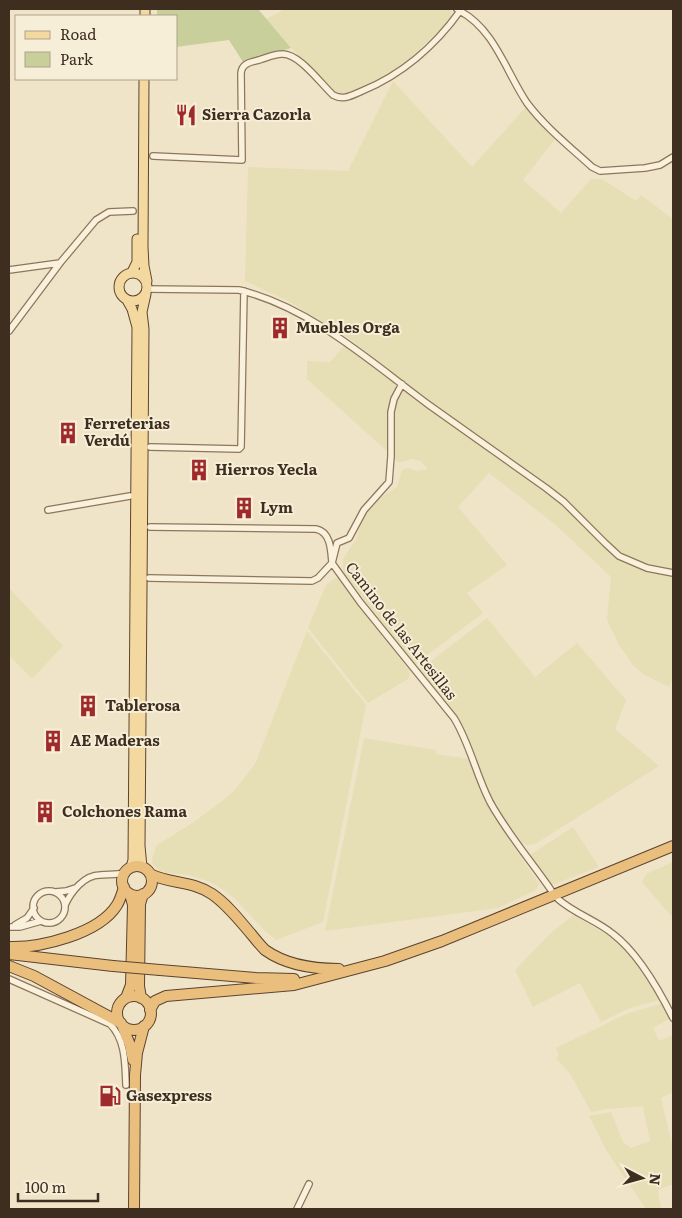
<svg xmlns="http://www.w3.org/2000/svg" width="682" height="1218" viewBox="0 0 682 1218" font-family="Literata,serif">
  <rect width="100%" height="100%" fill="#f0e4c8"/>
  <path fill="#e6deb5" d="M 285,9 L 449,9 L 451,11 L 451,19 L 404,64 L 393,72 L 363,88 L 342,95 L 334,90 L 295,52 L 266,19 Z
    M 393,81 L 472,167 L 526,107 L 556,138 L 523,180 L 561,213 L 591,179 L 602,179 L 636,201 L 641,195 L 673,219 L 673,677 L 669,687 L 643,674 L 632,664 L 618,643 L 607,620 L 611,577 L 557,526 L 489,473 L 458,507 L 507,565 L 467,593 L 483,613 L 414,665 L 343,572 L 343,559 L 357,538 L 360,527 L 367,512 L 380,498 L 397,487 L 402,470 L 408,468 L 416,471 L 428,469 L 421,461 L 412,459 L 402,462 L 397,462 L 394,458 L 394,411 L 398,398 L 407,384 L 350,339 L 290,302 L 245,281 L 248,167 L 348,171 Z
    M 345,345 L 394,382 L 396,388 L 387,410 L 389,453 L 307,379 L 307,361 L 330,362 Z
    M 335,578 L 338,578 L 355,602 L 409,670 L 410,675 L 408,679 L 368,703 L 308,628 L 326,585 Z
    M 9,588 L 63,646 L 32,679 L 9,655 Z
    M 487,618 L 535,677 L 577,643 L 626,700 L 615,729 L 659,766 L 535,844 L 527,845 L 522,843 L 503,817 L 491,797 L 465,732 L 457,719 L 418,671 Z
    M 307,631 L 366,705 L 323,922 L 276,940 L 265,931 L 234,898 L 222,889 L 210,882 L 189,875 L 166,873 L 159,870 L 153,865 L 152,858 L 157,845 L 194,822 L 223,800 L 235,790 L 255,764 Z
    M 364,738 L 436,750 L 436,754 L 469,759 L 481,792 L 493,816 L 539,884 L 536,890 L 498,908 L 325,931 Z
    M 573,827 L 599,867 L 552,885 L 530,855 Z
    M 673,862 L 673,918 L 642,882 L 646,874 Z
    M 573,915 L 618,941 L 647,976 L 660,1000 L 630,1008 L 601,1022 L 580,983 L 533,1007 L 515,970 L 552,932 Z
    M 663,1003 L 671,1018 L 653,1028 L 659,1041 L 673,1035 L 673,1092 L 661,1098 L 673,1149 L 673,1184 L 658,1190 L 661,1209 L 646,1209 L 606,1150 L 589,1116 L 611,1112 L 623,1142 L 631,1148 L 650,1141 L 643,1106 L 607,1109 L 591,1112 L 571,1075 L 556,1058 L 559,1055 L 556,1048 L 626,1014 Z"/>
  <path fill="#c9cf9b" d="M 157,9 L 258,9 L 291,48 L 243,62 L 229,40 L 176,47 L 176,16 L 157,16 Z"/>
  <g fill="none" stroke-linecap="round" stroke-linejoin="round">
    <g stroke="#8d765c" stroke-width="8">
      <path id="minor" d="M 460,11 C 495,30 506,72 527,103 C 545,127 570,147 592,167 L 600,171 L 645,168 L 660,165 L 673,157
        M 153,156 L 242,160 L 241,73 C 242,63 251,62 259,60 C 266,58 274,54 282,54 C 299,53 321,84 333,95 C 344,101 352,95 362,91 C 401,75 435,46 460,11 L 457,9
        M 9,270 L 60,263
        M 148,289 L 239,290 C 310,307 371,362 429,405 C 468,433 507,460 546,488 L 564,502 L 605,543 L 619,556 L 647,568 L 673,573
        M 9,331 L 60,263 L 96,220 L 109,212 L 133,211
        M 402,384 L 394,399 L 391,412 L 391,456 L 389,482 L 364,510 L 349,538 L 337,543 L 332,563 L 360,602 L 454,718 C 470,744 476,775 490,802 C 507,833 531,861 551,890
        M 150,447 L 239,449 L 241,447 L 244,291
        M 48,510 L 130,496
        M 149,578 L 312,581 L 318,578 L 332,563 C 331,551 331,532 316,529 L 150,527
        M33 907a16 16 0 1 1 32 0a16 16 0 1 1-32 0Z
        M 55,892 L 66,891 L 75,888
        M 558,899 C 575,914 596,920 613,934 C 638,953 659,990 673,1018
        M 65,905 C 71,892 84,875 100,875 C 108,874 116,875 124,873
        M 15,925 L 27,918 L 34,908
        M 9,927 L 20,927 L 41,921
        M 9,979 L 110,1024 C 126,1040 125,1065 126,1085
        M 297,1209 L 309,1184"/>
    </g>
    <g stroke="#5b4430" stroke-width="11">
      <path id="primary" d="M 145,16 L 145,9
        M 144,79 L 143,247 L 144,266 L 147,281
        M 132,272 L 137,262 L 137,239
        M119 287a14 14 0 1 1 28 0a14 14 0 1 1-28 0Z
        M 127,300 L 132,309 L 137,327 L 133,860 L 131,867
        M 142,867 L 140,846 L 144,329 L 142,312 L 146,294"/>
    </g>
    <g stroke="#5b4430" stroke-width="12">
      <path id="trunk" d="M122 881a15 15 0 1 1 30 0a15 15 0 1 1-30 0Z
        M 150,874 C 170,884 193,881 212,894 C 228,905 240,921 252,935 C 256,940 261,946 265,950 C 286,965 314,969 339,969
        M 9,947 C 40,948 99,934 117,905 C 120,900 122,894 124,887
        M 9,954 L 113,966
        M 9,966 L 34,976 L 121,1023
        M 160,970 L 256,978 L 294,979
        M117 1013a17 17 0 1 1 34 0a17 17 0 1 1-34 0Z
        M 126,998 L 131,985 L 133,905 L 130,894
        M 141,998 L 139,986 L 140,904 L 143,894
        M 150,1010 L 155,1001 L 166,996 L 294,985 L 385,961 L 442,941 L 673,846
        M 122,1025 L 130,1045 L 133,1060
        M 134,1209 L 135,1075 L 137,1053 L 144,1026"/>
    </g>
    <use href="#minor" stroke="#faf1dc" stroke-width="5.5"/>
    <use href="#primary" stroke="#f3d9a0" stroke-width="9"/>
    <use href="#trunk" stroke="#eabe7c" stroke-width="10"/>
    <g stroke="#5b4430" stroke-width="12" stroke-linecap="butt">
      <path id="trunk-bridge" d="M 113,966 L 160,970"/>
    </g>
    <use href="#trunk-bridge" stroke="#eabe7c" stroke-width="10"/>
  </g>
  <defs>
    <g id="restaurant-bare" transform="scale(1.725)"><path d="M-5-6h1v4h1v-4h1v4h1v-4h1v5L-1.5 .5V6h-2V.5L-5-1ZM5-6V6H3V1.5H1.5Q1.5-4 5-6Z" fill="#9e2a2b" stroke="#f7eed8" stroke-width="2.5" paint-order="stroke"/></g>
    <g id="building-bare" transform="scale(1.725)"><path d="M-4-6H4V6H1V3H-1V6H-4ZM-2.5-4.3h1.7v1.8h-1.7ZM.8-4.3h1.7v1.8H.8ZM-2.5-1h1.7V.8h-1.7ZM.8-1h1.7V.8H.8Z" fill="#9e2a2b" stroke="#f7eed8" stroke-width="2.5" paint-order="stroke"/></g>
    <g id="fuel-bare" transform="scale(1.725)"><path d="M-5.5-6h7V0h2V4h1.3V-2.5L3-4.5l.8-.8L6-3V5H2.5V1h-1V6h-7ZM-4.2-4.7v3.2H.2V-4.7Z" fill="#9e2a2b" stroke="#f7eed8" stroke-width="2.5" paint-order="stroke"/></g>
  </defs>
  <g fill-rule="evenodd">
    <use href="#restaurant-bare" x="186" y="115"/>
    <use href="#building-bare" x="280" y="328"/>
    <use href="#building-bare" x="68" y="433"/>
    <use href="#building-bare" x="199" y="470"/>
    <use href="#building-bare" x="244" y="508"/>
    <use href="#building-bare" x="88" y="706"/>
    <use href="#building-bare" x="53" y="741"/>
    <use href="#building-bare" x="45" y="812"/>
    <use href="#fuel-bare" x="110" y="1096"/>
  </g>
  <g text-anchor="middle" stroke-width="4" stroke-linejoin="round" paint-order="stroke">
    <g font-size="15" font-weight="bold" fill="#3d2e20" stroke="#f7eed8" text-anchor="start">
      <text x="202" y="120">Sierra Cazorla</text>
      <text x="296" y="333">Muebles Orga</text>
      <text x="84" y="429">Ferreterias<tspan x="84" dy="17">Verdú</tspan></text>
      <text x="215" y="475">Hierros Yecla</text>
      <text x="260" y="513">Lym</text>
      <text x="105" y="711">Tablerosa</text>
      <text x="70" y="746">AE Maderas</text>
      <text x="62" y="817">Colchones Rama</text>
      <text x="126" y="1101">Gasexpress</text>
    </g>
    <g font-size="15" fill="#3d2e20" stroke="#f7eed8">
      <text transform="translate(401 631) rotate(52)" y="5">Camino de las Artesillas</text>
    </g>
  </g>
  <rect width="682" height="1218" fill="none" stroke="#3d2e20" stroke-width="20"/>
  <rect x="15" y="15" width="162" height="65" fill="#f7eed8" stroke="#ada18e"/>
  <rect x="25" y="31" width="25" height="8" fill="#f3d9a0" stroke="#ada18e"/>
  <text x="60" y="40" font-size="15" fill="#3d2e20">Road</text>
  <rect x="25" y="52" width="25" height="15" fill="#c9cf9b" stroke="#ada18e"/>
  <text x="60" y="65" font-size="15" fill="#3d2e20">Park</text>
  <g transform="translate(642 1178) rotate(96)" stroke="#f7eed8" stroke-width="4" paint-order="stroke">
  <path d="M0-4L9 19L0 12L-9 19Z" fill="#3d2e20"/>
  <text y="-8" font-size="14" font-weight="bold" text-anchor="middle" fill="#3d2e20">N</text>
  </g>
  <path d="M18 1193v8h80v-8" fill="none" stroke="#3d2e20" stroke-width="2.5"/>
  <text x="25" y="1193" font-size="15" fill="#3d2e20" stroke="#f7eed8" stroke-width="4" paint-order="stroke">100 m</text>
</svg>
